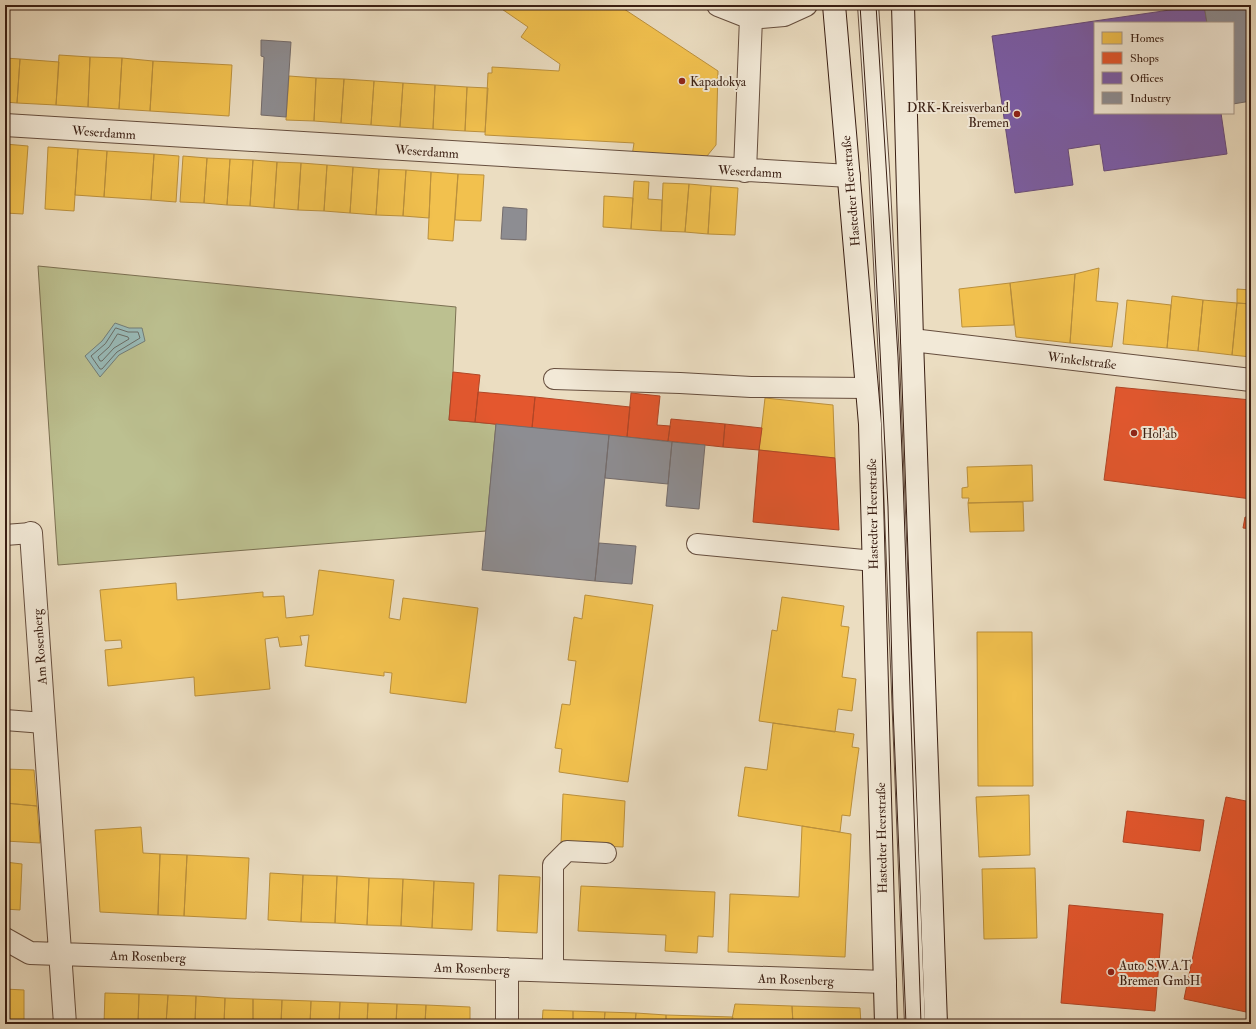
<svg xmlns="http://www.w3.org/2000/svg" width="1256" height="1029" viewBox="0 0 1256 1029" font-family="'IM FELL Double Pica',serif">
  <rect width="100%" height="100%" fill="#ebddc1"/>
  <filter id="stains"><feTurbulence type="fractalNoise" baseFrequency=".005" numOctaves="4"/><feColorMatrix values="0 0 0 0 .2 0 0 0 0 .09 0 0 0 0 .02 0 0 0 .5 -.17"/></filter>
  <radialGradient id="worn" r=".72"><stop offset=".6" stop-color="#630" stop-opacity="0"/><stop offset="1" stop-color="#630" stop-opacity=".3"/></radialGradient>
  <path fill="#bcc090" stroke="#7b7052" d="M 38,266 L 456,307 L 453,372 L 449,420 L 496,424 L 486,531 L 58,565 Z"/>
  <path fill="#99bbb9" stroke="#737d77" d="M 115,323 L 129,328 L 142,328 L 145,341 L 119,355 L 100,377 L 85,356 L 102,341 Z"/>
  <path fill="#f2c14e" stroke="#bb903c" d="M 496,5 L 618,5 L 718,71 L 716,145 L 707,156 L 700,160 L 632,156 L 634,143 L 485,135 L 488,73 L 492,73 L 492,67 L 559,71 L 560,64 L 521,37 L 528,27 Z
    M 59,55 L 90,57 L 88,107 L 56,105 Z
    M 90,57 L 122,58 L 119,109 L 88,107 Z
    M 5,58 L 20,59 L 17,103 L 5,102 Z
    M 122,58 L 153,61 L 150,111 L 119,109 Z
    M 20,59 L 59,62 L 56,105 L 17,103 Z
    M 153,61 L 232,65 L 229,116 L 150,111 Z
    M 289,76 L 316,78 L 314,121 L 286,120 Z
    M 316,78 L 344,79 L 341,123 L 314,121 Z
    M 344,79 L 374,81 L 371,125 L 341,123 Z
    M 374,81 L 403,83 L 400,127 L 371,125 Z
    M 403,83 L 435,85 L 433,129 L 400,127 Z
    M 435,85 L 467,87 L 465,131 L 433,129 Z
    M 467,87 L 488,88 L 485,132 L 465,131 Z
    M 5,144 L 28,146 L 23,214 L 5,213 Z
    M 48,147 L 78,149 L 74,211 L 45,209 Z
    M 78,149 L 107,151 L 104,197 L 75,195 Z
    M 107,151 L 154,154 L 151,200 L 104,197 Z
    M 154,154 L 179,156 L 176,202 L 151,200 Z
    M 183,156 L 207,158 L 204,203 L 180,202 Z
    M 207,158 L 230,159 L 227,205 L 204,203 Z
    M 230,159 L 253,160 L 250,206 L 227,205 Z
    M 253,160 L 277,162 L 274,208 L 250,206 Z
    M 277,162 L 301,163 L 298,210 L 274,208 Z
    M 301,163 L 327,165 L 324,211 L 298,210 Z
    M 327,165 L 353,167 L 350,213 L 324,211 Z
    M 353,167 L 379,169 L 376,215 L 350,213 Z
    M 379,169 L 406,170 L 403,216 L 376,215 Z
    M 406,170 L 431,172 L 429,218 L 403,216 Z
    M 431,172 L 458,174 L 453,241 L 428,239 Z
    M 458,174 L 484,175 L 481,221 L 455,220 Z
    M 634,181 L 649,182 L 648,199 L 662,200 L 661,231 L 631,229 Z
    M 663,183 L 689,184 L 685,232 L 661,231 Z
    M 689,184 L 711,186 L 708,234 L 685,232 Z
    M 711,186 L 738,188 L 735,235 L 708,234 Z
    M 604,196 L 633,198 L 631,229 L 603,227 Z
    M 1099,268 L 1096,301 L 1118,303 L 1112,347 L 1070,343 L 1075,274 Z
    M 1075,274 L 1070,343 L 1016,337 L 1010,283 Z
    M 1010,283 L 1014,325 L 962,327 L 959,289 Z
    M 1237,289 L 1251,290 L 1251,304 L 1237,303 Z
    M 1172,296 L 1203,300 L 1198,351 L 1167,348 Z
    M 1127,300 L 1171,305 L 1167,348 L 1123,344 Z
    M 1203,300 L 1237,303 L 1232,355 L 1198,351 Z
    M 1237,303 L 1251,304 L 1251,357 L 1232,355 Z
    M 765,398 L 833,405 L 835,458 L 759,450 Z
    M 1032,465 L 1033,501 L 968,503 L 969,498 L 962,498 L 962,488 L 968,487 L 967,467 Z
    M 1023,502 L 1024,531 L 970,532 L 968,503 Z
    M 319,570 L 394,580 L 389,618 L 400,620 L 403,598 L 478,608 L 466,703 L 390,693 L 392,673 L 384,672 L 384,676 L 305,666 L 309,635 L 300,636 L 302,645 L 280,647 L 278,637 L 265,639 L 270,689 L 195,696 L 194,677 L 108,686 L 105,650 L 122,648 L 121,640 L 105,641 L 100,590 L 176,583 L 177,600 L 263,592 L 263,597 L 284,596 L 286,618 L 313,615 Z
    M 585,595 L 653,605 L 628,782 L 559,772 L 562,749 L 555,748 L 562,704 L 570,705 L 576,661 L 568,660 L 574,617 L 582,619 Z
    M 782,597 L 844,606 L 841,626 L 849,627 L 842,677 L 856,679 L 852,711 L 838,709 L 835,732 L 759,721 L 772,630 L 777,631 Z
    M 1251,607 L 1251,647 L 1247,646 Z
    M 977,632 L 1032,632 L 1033,786 L 978,786 Z
    M 773,723 L 854,734 L 852,747 L 859,748 L 855,776 L 850,816 L 842,815 L 840,832 L 738,816 L 745,767 L 767,770 Z
    M 5,769 L 34,770 L 37,806 L 5,803 Z
    M 563,794 L 625,801 L 623,847 L 561,844 Z
    M 1029,795 L 1030,855 L 979,857 L 976,797 Z
    M 5,803 L 37,806 L 40,843 L 5,841 Z
    M 802,826 L 851,834 L 845,957 L 728,952 L 730,894 L 799,897 Z
    M 141,827 L 143,853 L 160,854 L 158,915 L 100,912 L 95,830 Z
    M 160,854 L 187,855 L 184,916 L 158,915 Z
    M 187,855 L 249,858 L 246,919 L 184,916 Z
    M 5,862 L 22,864 L 20,910 L 5,909 Z
    M 1035,868 L 1037,938 L 984,939 L 982,869 Z
    M 270,873 L 303,875 L 301,922 L 268,920 Z
    M 303,875 L 337,876 L 335,923 L 301,922 Z
    M 499,875 L 540,877 L 537,933 L 497,931 Z
    M 337,876 L 369,878 L 367,925 L 335,923 Z
    M 369,878 L 403,879 L 401,926 L 367,925 Z
    M 403,879 L 434,881 L 432,928 L 401,926 Z
    M 434,881 L 474,883 L 472,930 L 432,928 Z
    M 581,886 L 715,892 L 713,937 L 698,936 L 697,953 L 665,951 L 666,935 L 578,931 Z
    M 5,989 L 24,990 L 24,1024 L 5,1024 Z
    M 105,993 L 139,994 L 138,1024 L 104,1024 Z
    M 139,994 L 168,995 L 166,1024 L 138,1024 Z
    M 168,995 L 196,996 L 195,1024 L 166,1024 Z
    M 196,996 L 225,998 L 224,1024 L 195,1024 Z
    M 225,998 L 253,999 L 253,1024 L 224,1024 Z
    M 253,999 L 282,1000 L 281,1024 L 253,1024 Z
    M 282,1000 L 311,1001 L 310,1024 L 281,1024 Z
    M 311,1001 L 340,1002 L 339,1024 L 310,1024 Z
    M 340,1002 L 368,1003 L 367,1024 L 339,1024 Z
    M 368,1003 L 397,1004 L 396,1024 L 367,1024 Z
    M 397,1004 L 426,1005 L 425,1024 L 396,1024 Z
    M 735,1004 L 792,1006 L 793,1024 L 731,1024 Z
    M 426,1005 L 470,1007 L 470,1024 L 425,1024 Z
    M 792,1006 L 860,1008 L 861,1024 L 793,1024 Z
    M 543,1010 L 573,1011 L 573,1024 L 542,1024 Z
    M 573,1011 L 605,1012 L 604,1024 L 573,1024 Z
    M 605,1012 L 636,1013 L 635,1024 L 604,1024 Z
    M 636,1013 L 666,1015 L 666,1024 L 635,1024 Z
    M 666,1015 L 733,1017 L 731,1024 L 666,1024 Z"/>
  <path fill="#e4572e" stroke="#b14626" d="M 453,372 L 480,375 L 475,422 L 449,420 Z
    M 1116,387 L 1251,400 L 1251,499 L 1104,480 Z
    M 478,392 L 535,397 L 532,428 L 475,422 Z
    M 631,393 L 660,396 L 657,425 L 670,426 L 668,441 L 627,437 Z
    M 535,397 L 630,407 L 627,437 L 532,428 Z
    M 671,419 L 725,424 L 723,447 L 668,441 Z
    M 725,424 L 762,428 L 759,450 L 723,447 Z
    M 759,450 L 835,458 L 839,530 L 753,522 Z
    M 1245,517 L 1251,518 L 1251,529 L 1243,528 Z
    M 1226,797 L 1251,802 L 1251,1013 L 1184,999 Z
    M 1127,811 L 1204,820 L 1200,851 L 1123,842 Z
    M 1069,905 L 1163,914 L 1155,1011 L 1061,1003 Z"/>
  <path fill="#7b5ea7" stroke="#684b7b" d="M 1204,5 L 1207,23 L 1095,23 L 1095,113 L 1221,113 L 1227,154 L 1104,171 L 1100,144 L 1068,149 L 1073,185 L 1015,193 L 992,36 Z"/>
  <path fill="#8d8d92" stroke="#746c6c" d="M 1204,5 L 1251,5 L 1251,101 L 1233,104 L 1233,23 L 1207,23 Z
    M 261,40 L 291,42 L 286,117 L 261,115 L 264,57 L 261,56 Z
    M 503,207 L 527,209 L 526,240 L 501,239 Z
    M 496,424 L 609,435 L 595,581 L 482,570 Z
    M 609,435 L 672,442 L 668,484 L 605,478 Z
    M 672,442 L 705,445 L 699,509 L 666,506 Z
    M 599,543 L 636,546 L 632,584 L 595,581 Z"/>
  <g fill="none" stroke-linecap="round" stroke-linejoin="round">
    <path stroke="#6a6d66" stroke-width="1" d="M 116,328 L 128,332 L 138,332 L 140,338 L 117,352 L 102,369 L 100,369 L 91,356 L 105,344 Z
      M 118,334 L 128,337 L 129,339 L 114,348 L 102,361 L 100,361 L 98,357 L 109,347 Z"/>
    <g stroke="#664e3e" stroke-width="22">
      <path id="service" d="M 868,5 L 879,169 L 889,359 L 915,1024
        M 554,379 L 680,383 L 751,387 L 867,388
        M 5,535 L 31,533
        M 697,544 L 874,561
        M 5,720 L 44,723
        M 553,971 L 553,865 L 567,851 L 606,853"/>
    </g>
    <g stroke="#664e3e" stroke-width="24">
      <path id="minor" d="M 718,5 L 751,18 L 784,15 L 806,5
        M 5,125 L 849,176
        M 745,171 L 751,18
        M 912,340 L 1251,380
        M 31,533 L 65,1024
        M 5,939 L 30,953 L 885,982
        M 507,1024 L 507,969"/>
    </g>
    <g stroke="#3a1f13" stroke-width="24">
      <path id="secondary" d="M 834,5 L 870,424 L 886,1024
        M 903,5 L 912,340 L 936,1024"/>
    </g>
    <use href="#service" stroke="#f2e9d7" stroke-width="20"/>
    <use href="#minor" stroke="#f2e9d7" stroke-width="22"/>
    <use href="#secondary" stroke="#f2e9d7" stroke-width="22"/>
    <path stroke="#3a1f13" stroke-width="1" d="M 860,5 L 871,173 L 888,507 L 893,708 L 906,1024
      M 876,5 L 898,357 L 903,477 L 921,1024"/>
  </g>
  <g fill="#8f2418" stroke="#f2e9d7" stroke-width="1.5">
    <circle cx="682" cy="81" r="4"/>
    <circle cx="1017" cy="114" r="4"/>
    <circle cx="1134" cy="433" r="4"/>
    <circle cx="1111" cy="972" r="4"/>
  </g>
  <g text-anchor="middle" stroke-width="4" stroke-linejoin="round" paint-order="stroke">
    <g font-size="13" fill="#3a1f13" stroke="#f2e9d7" text-anchor="start">
      <text x="690" y="86">Kapadokya</text>
      <text x="1009" y="112" text-anchor="end">DRK-Kreisverband<tspan x="1009" dy="15">Bremen</tspan></text>
      <text x="1142" y="438">Hol'ab</text>
      <text x="1119" y="970">Auto S.W.A.T<tspan x="1119" dy="15">Bremen GmbH</tspan></text>
    </g>
    <g font-size="13" fill="#3a1f13" stroke="#f2e9d7">
      <text transform="translate(104 132) rotate(4)" y="5">Weserdamm</text>
      <text transform="translate(427 151) rotate(4)" y="5">Weserdamm</text>
      <text transform="translate(750 171) rotate(3)" y="5">Weserdamm</text>
      <text transform="translate(850 191) rotate(-95)" y="5">Hastedter Heerstraße</text>
      <text transform="translate(1082 360) rotate(7)" y="5">Winkelstraße</text>
      <text transform="translate(872 514) rotate(-91)" y="5">Hastedter Heerstraße</text>
      <text transform="translate(39 647) rotate(-94)" y="5">Am Rosenberg</text>
      <text transform="translate(881 838) rotate(-91)" y="5">Hastedter Heerstraße</text>
      <text transform="translate(148 956) rotate(2)" y="5">Am Rosenberg</text>
      <text transform="translate(472 968) rotate(2)" y="5">Am Rosenberg</text>
      <text transform="translate(796 979) rotate(2)" y="5">Am Rosenberg</text>
    </g>
  </g>
  <rect width="1256" height="1029" fill="none" stroke="#ebddc1" stroke-width="20"/>
  <rect x="6" y="6" width="1244" height="1017" fill="none" stroke="#3a1f13" stroke-width="2"/>
  <rect x="10" y="10" width="1236" height="1009" fill="none" stroke="#3a1f13"/>
  <rect x="1094" y="22" width="140" height="92" fill="#f2e9d7" stroke="#a89889"/>
  <rect x="1102" y="32" width="20" height="12" fill="#f2c14e" stroke="#a89889"/>
  <text x="1130" y="42" font-size="12" fill="#3a1f13">Homes</text>
  <rect x="1102" y="52" width="20" height="12" fill="#e4572e" stroke="#a89889"/>
  <text x="1130" y="62" font-size="12" fill="#3a1f13">Shops</text>
  <rect x="1102" y="72" width="20" height="12" fill="#7b5ea7" stroke="#a89889"/>
  <text x="1130" y="82" font-size="12" fill="#3a1f13">Offices</text>
  <rect x="1102" y="92" width="20" height="12" fill="#8d8d92" stroke="#a89889"/>
  <text x="1130" y="102" font-size="12" fill="#3a1f13">Industry</text>
  <rect width="100%" height="100%" filter="url(#stains)"/>
  <rect width="100%" height="100%" fill="url(#worn)"/>
</svg>
